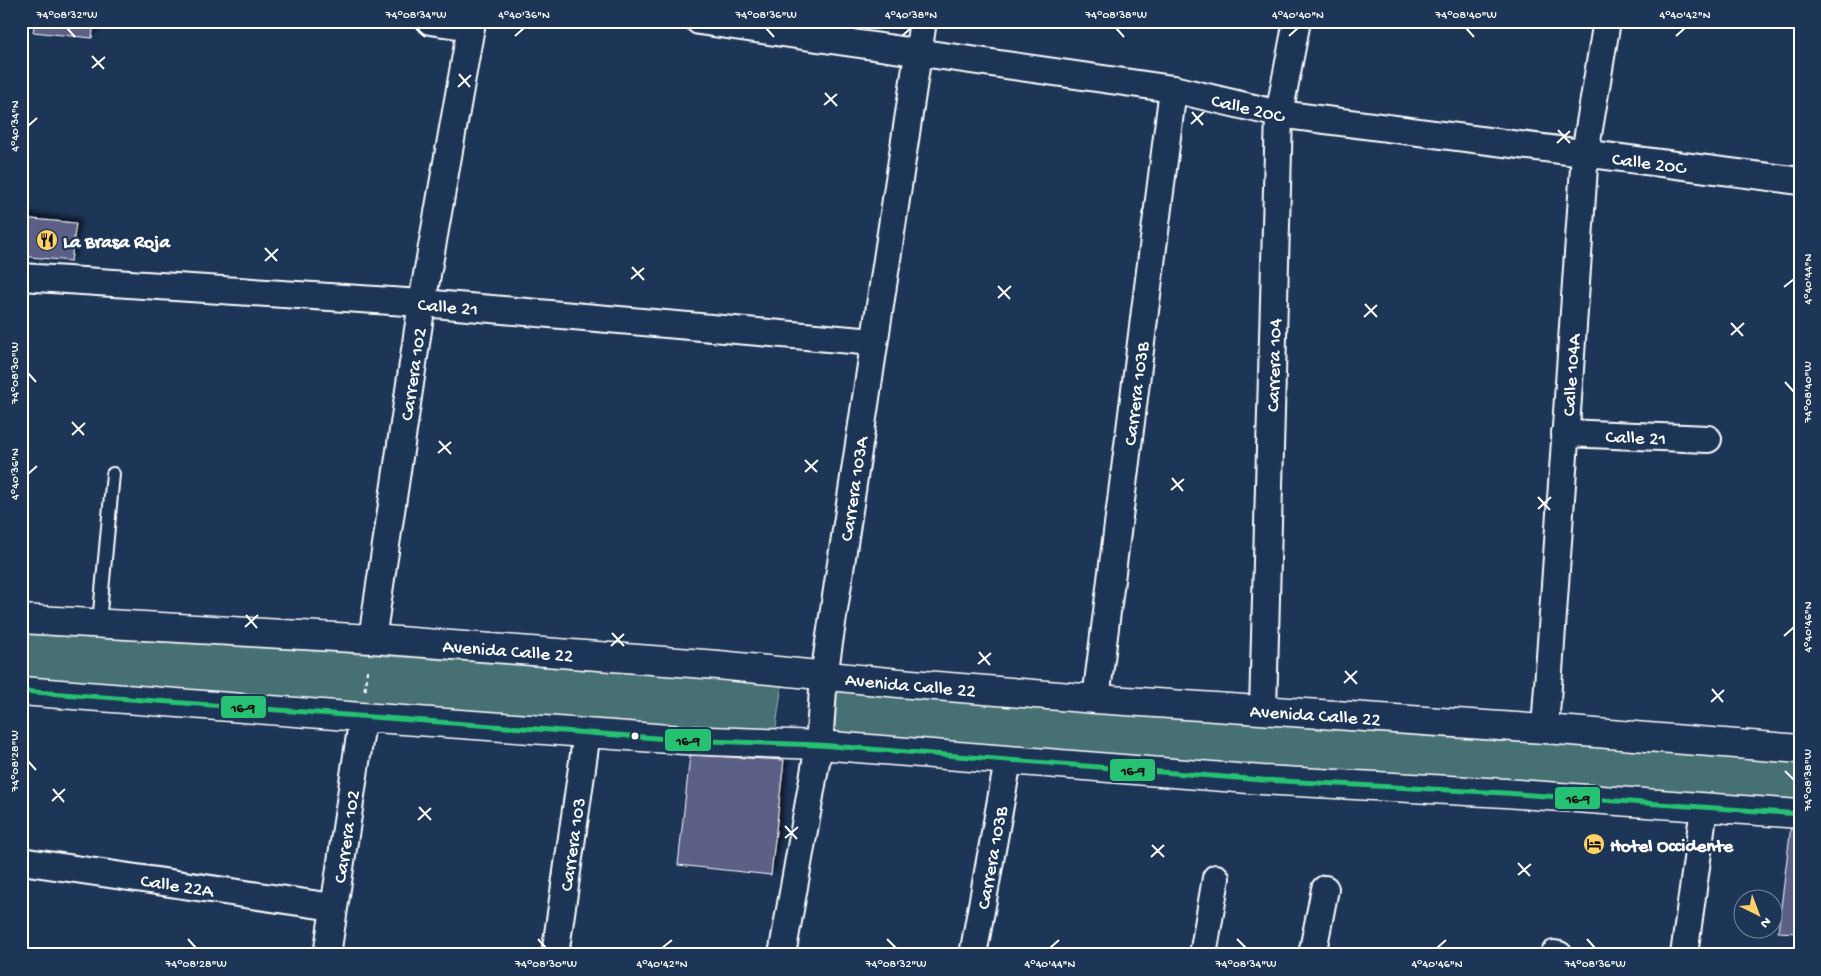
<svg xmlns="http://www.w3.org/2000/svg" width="1821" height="976" viewBox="0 0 1821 976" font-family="'Gochi Hand',sans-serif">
  <defs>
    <filter id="shadow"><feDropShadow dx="4.5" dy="-4.5" stdDeviation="2.5" flood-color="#0009"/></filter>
  </defs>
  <rect width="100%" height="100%" fill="#1d3557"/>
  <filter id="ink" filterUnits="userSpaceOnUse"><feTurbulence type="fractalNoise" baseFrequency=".02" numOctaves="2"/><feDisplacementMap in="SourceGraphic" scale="10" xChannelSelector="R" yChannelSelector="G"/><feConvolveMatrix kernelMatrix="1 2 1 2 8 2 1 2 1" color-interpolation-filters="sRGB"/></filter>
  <g filter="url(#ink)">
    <path fill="#476f74" stroke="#a3b7ba" d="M 21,634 L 346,653 L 782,684 L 775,734 L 21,680 Z
      M 834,688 L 1083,711 L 1447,738 L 1800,759 L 1800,802 L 828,737 Z"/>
    <path fill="#5c6187" stroke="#fff" filter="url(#shadow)" d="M 35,21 L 94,21 L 92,38 L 33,32 Z
      M 21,218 L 76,223 L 71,261 L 21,256 Z
      M 690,755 L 784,760 L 771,875 L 678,865 Z
      M 1791,826 L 1800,826 L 1800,933 L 1778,932 Z"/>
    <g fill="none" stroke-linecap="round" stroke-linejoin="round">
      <g stroke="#fff" stroke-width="16">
        <path id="service" d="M 99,623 L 113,474"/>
      </g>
      <g stroke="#fff" stroke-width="30">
        <g id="minor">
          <path d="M 430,21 L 471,27"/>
          <path id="s1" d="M 699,21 L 1173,89 L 1279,114 L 1800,181"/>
          <path id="s2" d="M 21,277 L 422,303 L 874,342"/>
          <path id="s3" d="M 1565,433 L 1708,439"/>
          <path id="s4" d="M 372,639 L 422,303 L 472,21"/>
          <path id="s5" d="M 1096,699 L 1173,89"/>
          <path id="s6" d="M 1263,710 L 1279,114 L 1297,21"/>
          <path id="s7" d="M 1545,729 L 1585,153 L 1607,21"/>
          <path id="s8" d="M 21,861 L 333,907"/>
          <path d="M 1554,954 L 1559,955"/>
          <path id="s9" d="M 327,955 L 361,729 L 361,717"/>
          <path id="s10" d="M 555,955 L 587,733"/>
          <path id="s11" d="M 782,955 L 819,745 L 824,676 L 923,21"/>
          <path id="s12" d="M 973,955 L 1008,761"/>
          <path d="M 1203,955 L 1216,878"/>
          <path d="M 1312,955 L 1325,889"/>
          <path d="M 1684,955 L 1704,808"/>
        </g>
      </g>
      <g stroke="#fff" stroke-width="31">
        <g id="tertiary">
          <path id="s13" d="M 21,619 L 372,639 L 718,665 L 899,683 L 1096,699 L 1545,729 L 1800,749"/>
          <path d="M 21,691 L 361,717 L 683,740 L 819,745 L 1262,780 L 1505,793 L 1800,814"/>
        </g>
      </g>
      <path stroke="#fff" stroke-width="3" stroke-dasharray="4 4" stroke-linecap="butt" d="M 365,690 L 368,667"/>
      <use href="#service" stroke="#1d3557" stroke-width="12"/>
      <use href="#minor" stroke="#1d3557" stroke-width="26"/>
      <use href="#tertiary" stroke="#1d3557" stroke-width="28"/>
      <g stroke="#1d3557" stroke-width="9">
        <path id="bus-1" d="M 21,691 L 683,740 L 819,745 L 1262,780 L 1505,793 L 1800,814"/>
      </g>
      <use href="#bus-1" stroke="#26c172" stroke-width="5"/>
    </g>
  </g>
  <path fill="none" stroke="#fff" stroke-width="2" d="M 67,28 L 75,37M 416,28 L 425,37M 766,28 L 774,37M 1116,28 L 1124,37M 1466,28 L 1474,37M 515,36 L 524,28M 902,36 L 911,28M 1289,36 L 1298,28M 1676,36 L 1685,28M 92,56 L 104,69M 92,68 L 105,57M 459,74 L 470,87M 458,87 L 471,75M 825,93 L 837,106M 824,105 L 837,94M 1192,112 L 1203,125M 1191,124 L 1204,112M 28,126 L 37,118M 1558,130 L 1570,143M 1557,143 L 1570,131M 265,248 L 277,261M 265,261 L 278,249M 632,267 L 644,280M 631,279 L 644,268M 998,286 L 1010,299M 1784,287 L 1794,279M 998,298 L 1011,286M 1365,304 L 1377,317M 1364,317 L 1377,305M 1731,323 L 1743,336M 1731,335 L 1744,323M 28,373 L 36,382M 1785,382 L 1794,392M 72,422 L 84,435M 72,435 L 85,423M 439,441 L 451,454M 438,453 L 451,442M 805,460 L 817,472M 805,472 L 818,460M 28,474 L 37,466M 1172,478 L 1183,491M 1171,490 L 1184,479M 1538,497 L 1550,510M 1538,509 L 1551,497M 246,615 L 257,628M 245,627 L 258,615M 612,633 L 624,646M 1784,636 L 1794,627M 611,646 L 624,634M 979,652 L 990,665M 978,664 L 991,653M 1345,671 L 1357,684M 1344,683 L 1357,671M 1712,689 L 1723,702M 1711,702 L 1724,690M 28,761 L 36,770M 1785,771 L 1794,780M 53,789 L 64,802M 52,801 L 65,789M 419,807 L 431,820M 418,820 L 431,808M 785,826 L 797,839M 785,838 L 798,827M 1152,845 L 1164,857M 1151,857 L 1164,845M 1518,863 L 1530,876M 1518,875 L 1531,864M 188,939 L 196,948M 538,939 L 546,948M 887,939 L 896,948M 1237,939 L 1246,948M 1587,939 L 1595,948M 662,948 L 672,940M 1050,948 L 1059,940M 1437,948 L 1446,940"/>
  <defs>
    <g id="restaurant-disc" transform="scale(1.125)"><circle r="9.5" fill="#ffd166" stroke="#1d3557"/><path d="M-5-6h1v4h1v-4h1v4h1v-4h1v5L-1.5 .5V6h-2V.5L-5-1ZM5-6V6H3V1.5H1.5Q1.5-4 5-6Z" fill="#111"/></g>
    <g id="hotel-disc" transform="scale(1.125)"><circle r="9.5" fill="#ffd166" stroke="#1d3557"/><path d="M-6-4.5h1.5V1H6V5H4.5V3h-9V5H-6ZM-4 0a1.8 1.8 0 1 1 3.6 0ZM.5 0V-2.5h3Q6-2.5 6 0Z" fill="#111"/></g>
  </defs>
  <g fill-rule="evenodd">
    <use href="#restaurant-disc" x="47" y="240"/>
    <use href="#hotel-disc" x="1594" y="844"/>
  </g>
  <circle fill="#fff" stroke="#1d3557" stroke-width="2" cx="635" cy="736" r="4.5"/>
  <g text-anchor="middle" stroke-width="4.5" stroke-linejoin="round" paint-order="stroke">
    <g font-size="19" fill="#fff" stroke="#1d3557">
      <text dy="7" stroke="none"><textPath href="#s1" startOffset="556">Calle 20C</textPath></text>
      <text dy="7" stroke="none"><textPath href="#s1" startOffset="961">Calle 20C</textPath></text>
      <text dy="7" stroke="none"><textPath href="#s2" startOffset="428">Calle 21</textPath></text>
      <text dy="7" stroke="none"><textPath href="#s6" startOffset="345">Carrera 104</textPath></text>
      <text dy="7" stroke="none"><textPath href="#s4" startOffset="268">Carrera 102</textPath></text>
      <text dy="7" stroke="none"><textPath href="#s7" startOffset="355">Calle 104A</textPath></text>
      <text dy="7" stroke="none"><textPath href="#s5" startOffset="308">Carrera 103B</textPath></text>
      <text dy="7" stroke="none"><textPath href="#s3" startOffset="71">Calle 21</textPath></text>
      <text dy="7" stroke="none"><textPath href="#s11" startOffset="472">Carrera 103A</textPath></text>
      <text dy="7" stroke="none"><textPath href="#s13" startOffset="488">Avenida Calle 22</textPath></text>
      <text dy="7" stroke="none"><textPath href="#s13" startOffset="892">Avenida Calle 22</textPath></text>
      <text dy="7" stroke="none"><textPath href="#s13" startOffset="1298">Avenida Calle 22</textPath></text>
      <text dy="7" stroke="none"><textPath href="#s9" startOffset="120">Carrera 102</textPath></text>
      <text dy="7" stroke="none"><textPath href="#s10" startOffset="112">Carrera 103</textPath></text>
      <text dy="7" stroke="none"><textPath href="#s12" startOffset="99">Carrera 103B</textPath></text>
      <text dy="7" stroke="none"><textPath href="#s8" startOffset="158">Calle 22A</textPath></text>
    </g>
    <g font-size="19" font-weight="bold" fill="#fff" stroke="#1d3557" text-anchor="start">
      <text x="63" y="247">La Brasa Roja</text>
      <text x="1610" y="851">Hotel Occidente</text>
    </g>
  </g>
  <g stroke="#1d3557" stroke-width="2">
    <rect x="220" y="695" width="47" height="24" rx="5" fill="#26c172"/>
    <rect x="664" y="728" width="48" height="24" rx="5" fill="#26c172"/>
    <rect x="1109" y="758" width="47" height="24" rx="5" fill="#26c172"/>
    <rect x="1554" y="786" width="47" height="24" rx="5" fill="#26c172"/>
  </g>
  <g font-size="14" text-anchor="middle" font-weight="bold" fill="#111">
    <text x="243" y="712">16-9</text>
    <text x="688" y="745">16-9</text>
    <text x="1133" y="775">16-9</text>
    <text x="1578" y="803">16-9</text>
  </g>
  <rect width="1821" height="976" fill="none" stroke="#1d3557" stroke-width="55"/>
  <g transform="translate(1758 914) rotate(138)"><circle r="24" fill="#1d3557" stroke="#77869a"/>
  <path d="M0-4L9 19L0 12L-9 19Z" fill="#ffd166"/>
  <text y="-8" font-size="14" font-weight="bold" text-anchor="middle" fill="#ffffff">N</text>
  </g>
  <rect x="28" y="28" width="1766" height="920" fill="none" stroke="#fff" stroke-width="2"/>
  <g font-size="12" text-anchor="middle" fill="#fff">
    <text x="67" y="18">74°08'32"W</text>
    <text x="416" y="18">74°08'34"W</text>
    <text x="524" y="18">4°40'36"N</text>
    <text x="766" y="18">74°08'36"W</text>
    <text x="911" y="18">4°40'38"N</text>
    <text x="1116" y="18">74°08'38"W</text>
    <text x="1298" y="18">4°40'40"N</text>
    <text x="1466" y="18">74°08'40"W</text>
    <text x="1685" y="18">4°40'42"N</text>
    <text transform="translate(14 126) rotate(-90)" y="4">4°40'34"N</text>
    <text transform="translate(1807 279) rotate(-90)" y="4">4°40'44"N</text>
    <text transform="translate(14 373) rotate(-90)" y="4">74°08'30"W</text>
    <text transform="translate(1807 392) rotate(-90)" y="4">74°08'40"W</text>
    <text transform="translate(14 474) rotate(-90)" y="4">4°40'36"N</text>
    <text transform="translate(1807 627) rotate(-90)" y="4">4°40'46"N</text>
    <text transform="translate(14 761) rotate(-90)" y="4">74°08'28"W</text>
    <text transform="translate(1807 780) rotate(-90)" y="4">74°08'38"W</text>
    <text x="196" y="967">74°08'28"W</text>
    <text x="546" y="967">74°08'30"W</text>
    <text x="662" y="967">4°40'42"N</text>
    <text x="896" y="967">74°08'32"W</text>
    <text x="1050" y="967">4°40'44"N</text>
    <text x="1246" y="967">74°08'34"W</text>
    <text x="1437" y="967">4°40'46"N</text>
    <text x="1595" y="967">74°08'36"W</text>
  </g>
</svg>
